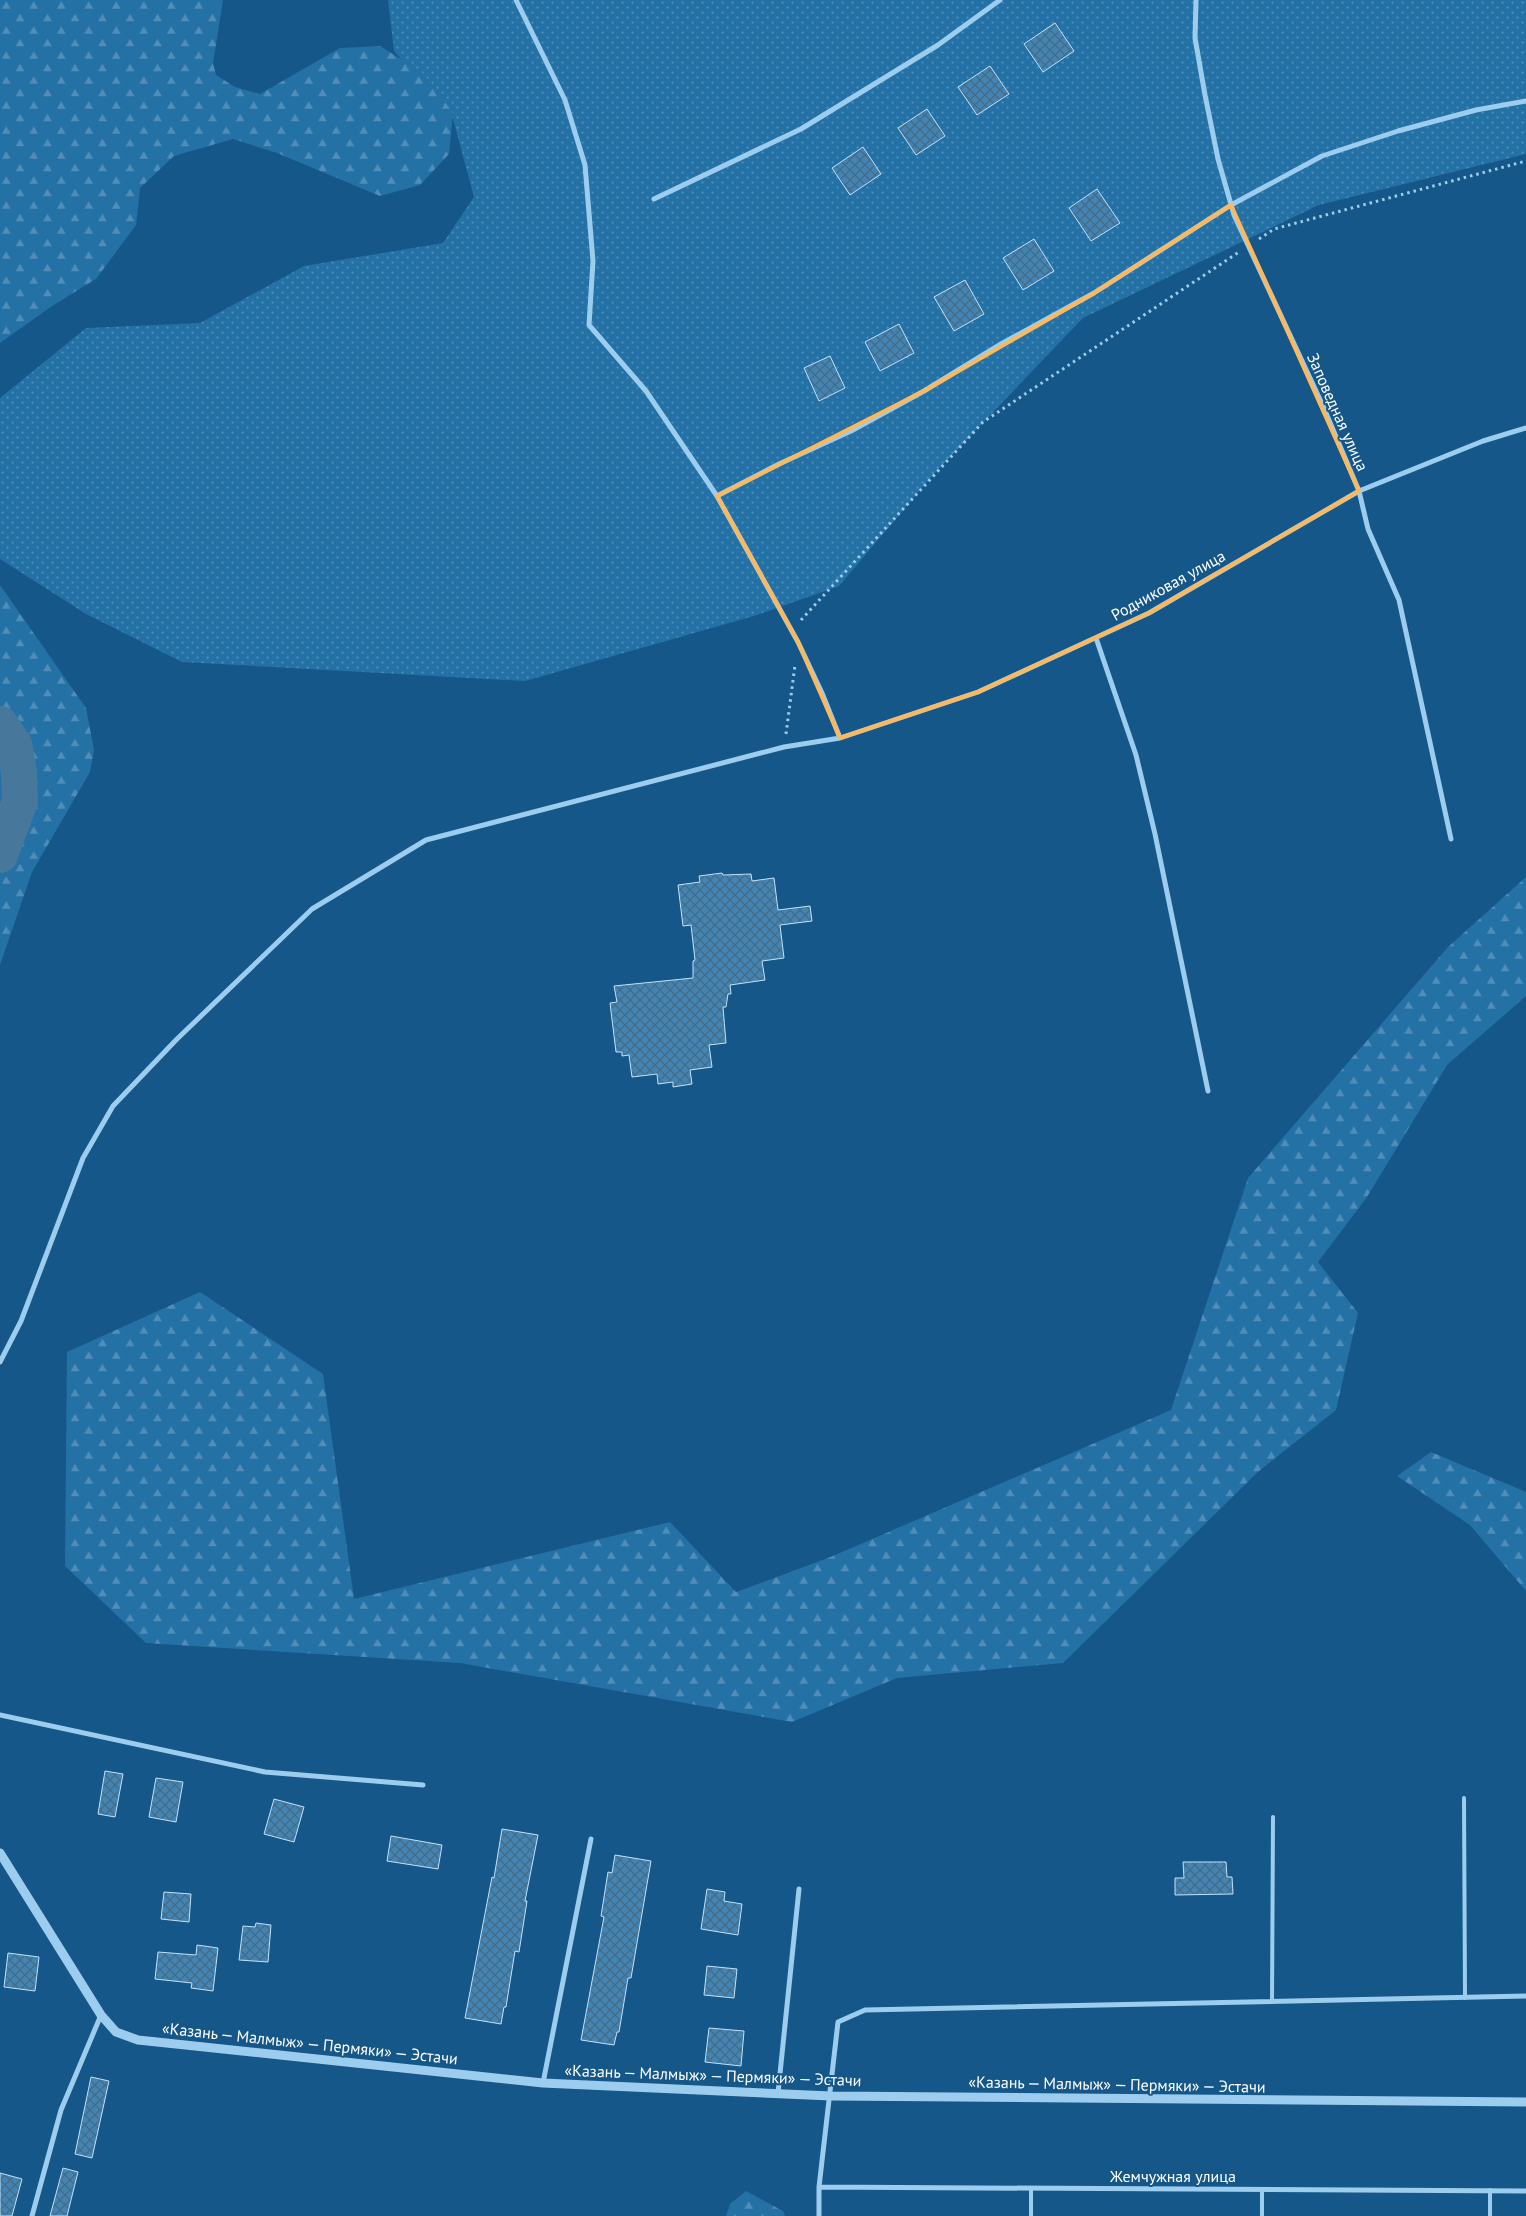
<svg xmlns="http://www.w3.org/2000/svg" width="1526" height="2216" viewBox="0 0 1526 2216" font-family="'PT Sans',sans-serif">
  <defs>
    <pattern id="grass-dots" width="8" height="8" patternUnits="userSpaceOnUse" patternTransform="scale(1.25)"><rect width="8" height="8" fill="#2471a6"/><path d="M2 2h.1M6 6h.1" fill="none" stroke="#508db8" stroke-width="1.8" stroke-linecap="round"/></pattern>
    <pattern id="forest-firs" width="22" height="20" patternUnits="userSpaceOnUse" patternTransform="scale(1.25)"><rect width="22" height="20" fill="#2471a6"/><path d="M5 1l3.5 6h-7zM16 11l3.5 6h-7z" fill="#508db8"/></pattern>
    <pattern id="building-cross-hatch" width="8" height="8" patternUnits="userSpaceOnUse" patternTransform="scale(1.25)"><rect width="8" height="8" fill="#4284b3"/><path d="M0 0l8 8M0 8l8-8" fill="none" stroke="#466b85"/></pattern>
  </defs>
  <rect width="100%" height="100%" fill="#155788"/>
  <path fill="url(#grass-dots)" d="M 388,0 L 1526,0 L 1526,154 L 1319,205 L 1083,318 L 932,476 L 839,586 L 754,616 L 525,681 L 182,662 L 86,614 L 0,559 L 0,398 L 86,328 L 200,323 L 304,266 L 443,243 L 474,197 L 453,119 L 394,51 Z"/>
  <path fill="url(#forest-firs)" d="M 0,0 L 223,0 L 213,63 L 216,75 L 235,87 L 260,94 L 340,48 L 380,46 L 423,73 L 453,113 L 449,154 L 420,185 L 380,196 L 277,153 L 233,139 L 174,156 L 140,188 L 136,225 L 96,279 L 52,306 L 0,343 Z
    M 0,585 L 86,708 L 94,750 L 90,772 L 32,872 L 0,965 Z
    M 1526,877 L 1526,996 L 1447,1065 L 1367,1197 L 1318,1262 L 1358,1313 L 1336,1410 L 1259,1471 L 1063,1663 L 897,1678 L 792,1722 L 460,1663 L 146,1643 L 65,1566 L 67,1352 L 200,1292 L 323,1374 L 354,1599 L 670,1522 L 736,1592 L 828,1558 L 1171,1410 L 1248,1178 L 1448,947 Z
    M 1431,1452 L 1526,1492 L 1526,1591 L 1470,1525 L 1397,1476 Z
    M 746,2191 L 783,2211 L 785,2216 L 726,2216 L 730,2204 Z"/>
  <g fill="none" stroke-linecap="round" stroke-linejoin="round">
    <path stroke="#8ecaf2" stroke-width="6" d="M 0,755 L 14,744"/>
    <path stroke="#47789c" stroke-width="36" d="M 0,724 L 14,744 L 19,772 L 20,801 L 0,855"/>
  </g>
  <path fill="url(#building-cross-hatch)" stroke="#c2e3fb" d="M 1055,23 L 1074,51 L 1043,72 L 1024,44 Z
    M 990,66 L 1009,94 L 977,115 L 958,87 Z
    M 927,109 L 945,136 L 916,155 L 898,128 Z
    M 863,147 L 881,174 L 850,195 L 832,168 Z
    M 1097,189 L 1120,223 L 1091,241 L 1069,208 Z
    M 1034,239 L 1054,271 L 1023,290 L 1003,258 Z
    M 965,280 L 984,314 L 954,331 L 934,297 Z
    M 899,324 L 914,353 L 880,371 L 865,342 Z
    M 830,356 L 845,388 L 819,401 L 804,368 Z
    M 722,873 L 723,875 L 751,874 L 752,881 L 774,878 L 778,910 L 810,906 L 812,921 L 780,925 L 784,958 L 762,961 L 765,980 L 730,985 L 731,994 L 728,994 L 726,1007 L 723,1007 L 726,1043 L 709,1045 L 712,1067 L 690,1070 L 692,1084 L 673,1087 L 673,1082 L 658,1084 L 657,1074 L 632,1077 L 629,1055 L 622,1056 L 622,1052 L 616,1052 L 610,1003 L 617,1002 L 614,986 L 693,978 L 693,961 L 695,960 L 691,925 L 683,926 L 678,885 L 700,882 L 699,876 Z
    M 105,1771 L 123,1774 L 115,1817 L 98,1814 Z
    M 156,1778 L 183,1782 L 176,1822 L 149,1817 Z
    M 274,1799 L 304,1807 L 294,1842 L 264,1834 Z
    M 502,1829 L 538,1835 L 525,1901 L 527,1901 L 519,1952 L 515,1951 L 506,2007 L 504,2007 L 501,2024 L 465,2018 L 492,1877 L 494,1878 Z
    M 391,1836 L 442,1845 L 438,1869 L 387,1861 Z
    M 615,1855 L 651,1861 L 631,1978 L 628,1978 L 619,2032 L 617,2032 L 614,2045 L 581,2040 L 604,1917 L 601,1916 L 608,1872 L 612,1873 Z
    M 1183,1862 L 1226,1862 L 1227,1877 L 1232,1877 L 1233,1894 L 1175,1895 L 1175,1878 L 1184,1878 Z
    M 707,1889 L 725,1892 L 724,1901 L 742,1904 L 738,1935 L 701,1929 Z
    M 164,1892 L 191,1894 L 189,1922 L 161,1919 Z
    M 256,1923 L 271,1925 L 268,1962 L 239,1960 L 243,1926 L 255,1927 Z
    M 197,1945 L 218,1948 L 213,1991 L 191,1988 L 192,1983 L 155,1979 L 158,1952 L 196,1955 Z
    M 8,1953 L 39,1957 L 35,1991 L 4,1987 Z
    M 707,1966 L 737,1969 L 734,1998 L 704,1995 Z
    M 709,2028 L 744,2031 L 741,2066 L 705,2062 Z
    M 91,2077 L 109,2081 L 92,2158 L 75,2154 Z
    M 63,2168 L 78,2172 L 67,2216 L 50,2216 Z
    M 0,2173 L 22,2179 L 12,2216 L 0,2216 Z"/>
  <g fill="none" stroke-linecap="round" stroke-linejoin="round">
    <path stroke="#9ccdef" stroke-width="3" stroke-dasharray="2.5 4" stroke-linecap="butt" d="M 1259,239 L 1274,229 L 1526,161
      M 801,620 L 983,422 L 1239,252
      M 786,734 L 795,665"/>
    <path stroke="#9ccdef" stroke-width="4" d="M 1464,1798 L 1465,1998
      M 1272,2002 L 1273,1817
      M 1031,2188 L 1031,2216
      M 1262,2216 L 1262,2189
      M 1490,2216 L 1490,2190"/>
    <path stroke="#9ccdef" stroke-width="5" d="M 516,0 L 565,100 L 585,165 L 593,261 L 589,325 L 646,391 L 717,496 L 798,642 L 822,693 L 840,738
      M 1196,0 L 1195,38 L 1205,95 L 1218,159 L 1234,215 L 1323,406 L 1359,491 L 1368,529 L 1399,600 L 1451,839
      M 654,199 L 801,129 L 938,45 L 1000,0
      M 717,496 L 779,464 L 851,431 L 924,391 L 1001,344 L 1094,293 L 1231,205 L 1322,156 L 1398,131 L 1476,110 L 1526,101
      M 1096,638 L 1136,755 L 1155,834 L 1208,1091
      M 0,1362 L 21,1321 L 83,1158 L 113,1106 L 176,1040 L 312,909 L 426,840 L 784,747 L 840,738 L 978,692 L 1149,613 L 1359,491 L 1483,441 L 1526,428
      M 0,1715 L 265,1772 L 423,1785
      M 543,2083 L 591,1839
      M 778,2093 L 799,1889
      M 819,2187 L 1526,2191
      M 32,2216 L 61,2110 L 101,2015
      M 819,2216 L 819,2187 L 838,2022 L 865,2010 L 1526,1996"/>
    <path stroke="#9ccdef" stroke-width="9" d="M 0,1853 L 101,2015 L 116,2032 L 138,2040 L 543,2083 L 831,2096 L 1526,2102"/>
  </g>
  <path fill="none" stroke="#ffb859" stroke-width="4" stroke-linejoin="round" d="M 1231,205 L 1359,491 L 1149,613 L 978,692 L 840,738 L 798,642 L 717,496 L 924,391 L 1094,293 Z"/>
  <g text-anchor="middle" stroke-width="4" stroke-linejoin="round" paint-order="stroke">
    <g font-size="16" fill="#fff" stroke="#155788">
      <text transform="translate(1338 412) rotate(66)" y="6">Заповедная улица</text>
      <text transform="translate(1168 585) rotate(-29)" y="6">Родниковая улица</text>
      <text transform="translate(310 2043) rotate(6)" y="6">«Казань — Малмыж» — Пермяки» — Эстачи</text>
      <text transform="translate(713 2075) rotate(2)" y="6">«Казань — Малмыж» — Пермяки» — Эстачи</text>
      <text transform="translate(1117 2084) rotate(1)" y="6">«Казань — Малмыж» — Пермяки» — Эстачи</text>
      <text x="1173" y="2182">Жемчужная улица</text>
    </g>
  </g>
</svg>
